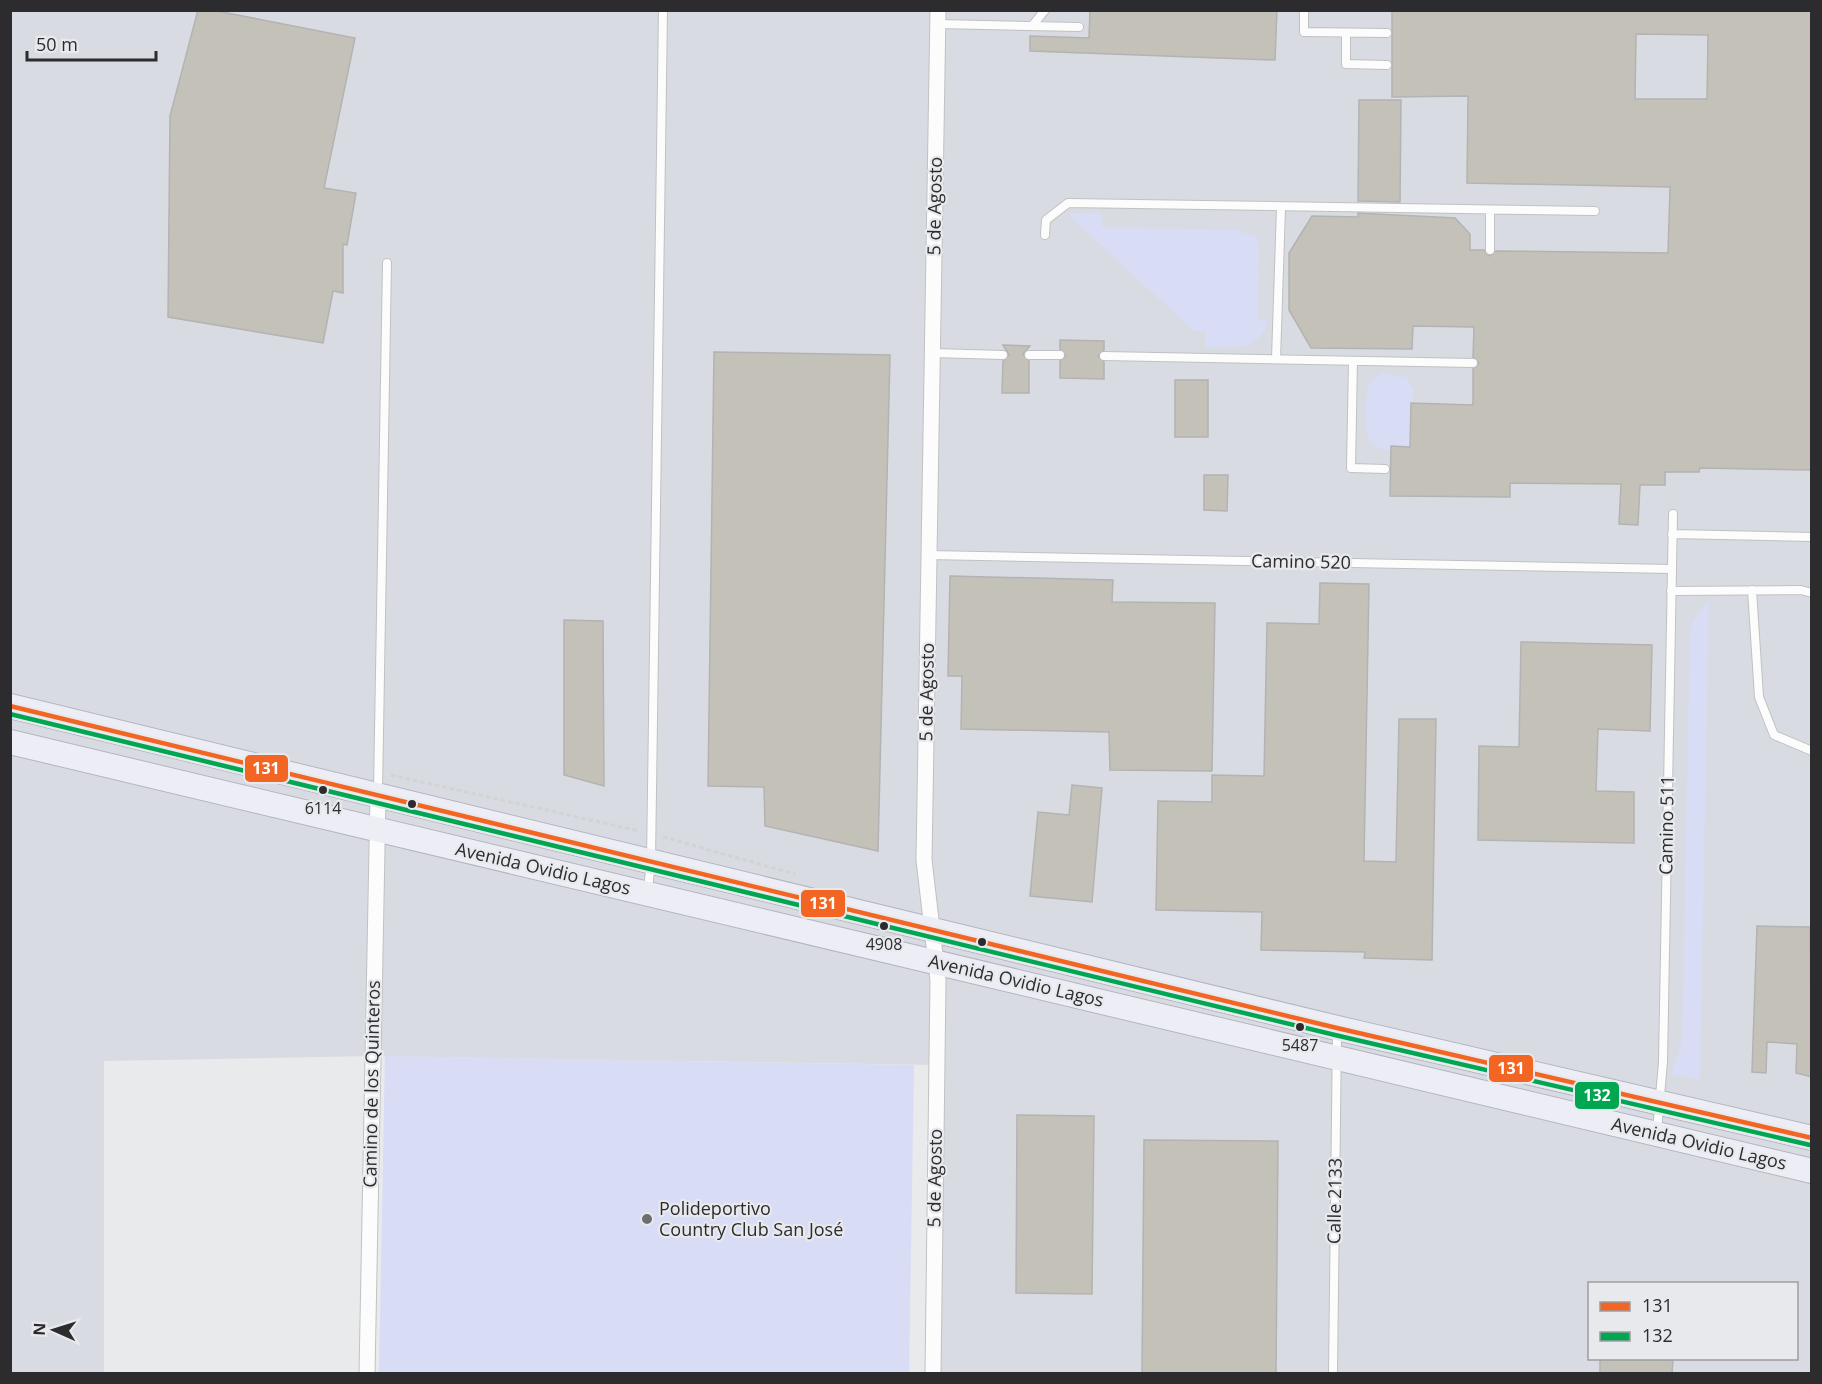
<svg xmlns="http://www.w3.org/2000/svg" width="1822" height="1384" viewBox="0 0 1822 1384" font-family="'Open Sans',sans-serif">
  <rect width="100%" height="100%" fill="#e9eaec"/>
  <path fill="#d9dbe2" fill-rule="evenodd" d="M 10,11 L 1811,11 L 1811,1373 L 933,1373 L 936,1065 L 373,1056 L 104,1061 L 104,1373 L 11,1373 ZM 1590,1284 L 1796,1284 L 1796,1358 L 1590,1358 Z"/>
  <path fill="#d8dcf5" d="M 1070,213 L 1102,214 L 1102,227 L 1234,230 L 1256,236 L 1259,247 L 1258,319 L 1267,320 C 1262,352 1229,348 1205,347 L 1205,331 L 1194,331 L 1070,217 Z
    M 1383,373 L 1406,377 L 1414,390 L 1410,447 L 1392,446 L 1391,450 C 1384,450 1375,448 1370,442 C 1364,434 1365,394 1369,386 C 1372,380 1377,376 1383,373 Z
    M 1709,600 L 1700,1080 L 1671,1074 L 1682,1042 L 1690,634 L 1693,620 Z
    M 385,1056 L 914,1065 L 909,1373 L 379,1373 Z"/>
  <path fill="#c4c1b8" stroke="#b3b3b3" stroke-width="1.5" fill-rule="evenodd" d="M 198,10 L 212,10 L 355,38 L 324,188 L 356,193 L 347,245 L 343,244 L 343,293 L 333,291 L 323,343 L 168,317 L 170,116 Z
    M 1090,10 L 1277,10 L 1275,60 L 1030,51 L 1030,36 L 1089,38 Z
    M 1392,10 L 1812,10 L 1812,470 L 1700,468 L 1699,472 L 1665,472 L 1665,485 L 1640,485 L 1638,525 L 1619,524 L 1621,484 L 1510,483 L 1510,497 L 1390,496 L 1391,446 L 1410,447 L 1411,403 L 1473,405 L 1473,369 L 1479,363 L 1473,357 L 1474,327 L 1413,326 L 1412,349 L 1311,348 L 1289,310 L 1289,253 L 1312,216 L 1358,217 L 1358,213 L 1455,218 L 1470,234 L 1470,250 L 1484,250 L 1489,256 L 1496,251 L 1668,253 L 1670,187 L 1467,183 L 1468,96 L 1392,97 ZM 1636,34 L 1708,35 L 1707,99 L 1635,99 Z
    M 1359,100 L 1401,100 L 1400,202 L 1358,201 Z
    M 1060,340 L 1104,341 L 1104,350 L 1098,356 L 1104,362 L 1104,379 L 1060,378 L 1060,361 L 1066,356 L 1060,349 Z
    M 1003,345 L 1030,346 L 1023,354 L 1029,361 L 1029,393 L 1002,393 L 1003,361 L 1009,355 Z
    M 714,352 L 890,355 L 878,851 L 765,826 L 764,787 L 708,786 Z
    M 1175,380 L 1208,380 L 1208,437 L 1175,437 Z
    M 1204,475 L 1228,475 L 1227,511 L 1204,510 Z
    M 950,576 L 1113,580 L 1112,602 L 1215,603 L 1212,771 L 1110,770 L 1109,732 L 961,729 L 962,676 L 948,676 Z
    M 1320,583 L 1369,584 L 1364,861 L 1396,862 L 1399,719 L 1436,719 L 1432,960 L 1364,958 L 1365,952 L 1261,950 L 1262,912 L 1156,910 L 1158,801 L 1212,802 L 1212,775 L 1264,776 L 1267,623 L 1319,624 Z
    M 564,620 L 603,621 L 604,786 L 564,775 Z
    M 1521,642 L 1652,645 L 1650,731 L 1598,729 L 1596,791 L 1634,792 L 1634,843 L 1478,840 L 1479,746 L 1519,747 Z
    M 1072,785 L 1102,788 L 1092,902 L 1030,896 L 1038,812 L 1069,815 Z
    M 1757,926 L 1810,927 L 1812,1077 L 1796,1073 L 1797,1044 L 1767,1042 L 1766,1073 L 1752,1072 Z
    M 1017,1115 L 1094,1116 L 1092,1294 L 1016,1293 Z
    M 1144,1140 L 1278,1141 L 1276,1374 L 1142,1374 Z
    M 1600,1359 L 1673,1359 L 1672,1374 L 1600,1374 Z"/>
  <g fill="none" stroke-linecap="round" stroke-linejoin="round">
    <g stroke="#c0c1c2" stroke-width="10">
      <path id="lane" d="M 1304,10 L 1304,32 L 1387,33
        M 938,24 L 1079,27
        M 1032,26 L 1045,10
        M 1346,33 L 1346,64 L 1387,65
        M 1045,235 L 1046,220 L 1068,203 L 1595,211
        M 1490,250 L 1490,210
        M 933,353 L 1003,355
        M 1029,355 L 1060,355
        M 1104,356 L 1473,363
        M 1276,359 L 1281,208
        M 1353,361 L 1351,468 L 1385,469
        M 1672,534 L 1812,537
        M 929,555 L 1672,569
        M 1752,590 L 1759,697 L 1774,735 L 1812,751
        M 1671,591 L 1801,590 L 1812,593
        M 378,791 L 387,263
        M 648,889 L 651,861 L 663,10
        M 1657,1131 L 1663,1062 L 1673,514
        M 1333,1374 L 1337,1032"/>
    </g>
    <g stroke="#c0c1c2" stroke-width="17">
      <path id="street" d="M 367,1374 L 378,795
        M 933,1374 L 938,980 L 924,860 L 938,10"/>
    </g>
    <g stroke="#b4b5c2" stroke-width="26">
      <path id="primary" d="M 10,706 L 1337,1028 L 1812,1138
        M 10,742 L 1812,1171"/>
    </g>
    <path stroke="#d3d3d4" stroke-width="3" stroke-dasharray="4.5 3" stroke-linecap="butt" d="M 391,775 L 639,831
      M 663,837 L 795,874"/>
    <use href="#lane" stroke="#fcfcfc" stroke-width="8"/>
    <use href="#street" stroke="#fcfcfc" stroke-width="15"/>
    <use href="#primary" stroke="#edeef5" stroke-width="24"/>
    <g stroke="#e8e9ed" stroke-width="9">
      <path id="bus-1" d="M 10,706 L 1337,1028 L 1812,1138"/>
    </g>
    <g stroke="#e8e9ed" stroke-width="9">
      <path id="bus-2" d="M 10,714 L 1335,1035 L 1810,1145"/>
    </g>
    <use href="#bus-1" stroke="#f26522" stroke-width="4.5"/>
    <use href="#bus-2" stroke="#00a651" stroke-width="4.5"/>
  </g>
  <g fill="#2c2c2e" stroke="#e8e9ed" stroke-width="2">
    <circle cx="323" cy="790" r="5"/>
    <circle cx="412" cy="804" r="5"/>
    <circle cx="884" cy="926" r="5"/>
    <circle cx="982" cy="942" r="5"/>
    <circle cx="1300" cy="1027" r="5"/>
  </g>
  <circle fill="#6e6e70" stroke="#e8e9ed" stroke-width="2" cx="647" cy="1219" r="6"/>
  <g text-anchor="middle" stroke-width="4.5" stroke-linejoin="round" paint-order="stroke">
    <g font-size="16" fill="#2c2c2e" stroke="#e8e9ed">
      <text x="323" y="814">6114</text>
      <text x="884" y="950">4908</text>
      <text x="1300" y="1051">5487</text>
    </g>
    <g font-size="18" fill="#2c2c2e" stroke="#e8e9ed">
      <text transform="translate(935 206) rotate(-89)" y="6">5 de Agosto</text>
      <text transform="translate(1301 562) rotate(1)" y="6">Camino 520</text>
      <text transform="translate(927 692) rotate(-89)" y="6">5 de Agosto</text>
      <text transform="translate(1667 825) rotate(-89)" y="6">Camino 511</text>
      <text transform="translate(543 869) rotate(13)" y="6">Avenida Ovidio Lagos</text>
      <text transform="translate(1016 981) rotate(13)" y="6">Avenida Ovidio Lagos</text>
      <text transform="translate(372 1084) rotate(-89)" y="6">Camino de los Quinteros</text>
      <text transform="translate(1699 1144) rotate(13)" y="6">Avenida Ovidio Lagos</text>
      <text transform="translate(935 1178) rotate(-89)" y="6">5 de Agosto</text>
      <text transform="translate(1335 1201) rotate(-89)" y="6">Calle 2133</text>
    </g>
    <g font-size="18" fill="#2c2c2e" stroke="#e8e9ed" text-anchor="start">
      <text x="659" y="1215">Polideportivo<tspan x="659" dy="21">Country Club San José</tspan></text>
    </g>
  </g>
  <g stroke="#e8e9ed" stroke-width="2">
    <rect x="244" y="754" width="45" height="29" rx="6" fill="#f26522"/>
    <rect x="800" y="889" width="46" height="29" rx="6" fill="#f26522"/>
    <rect x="1488" y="1054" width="46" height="29" rx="6" fill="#f26522"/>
    <rect x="1574" y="1081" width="46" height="29" rx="6" fill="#00a651"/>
  </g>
  <g font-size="16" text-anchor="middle" font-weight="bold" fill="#fff">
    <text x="266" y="774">131</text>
    <text x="823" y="909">131</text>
    <text x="1511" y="1074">131</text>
    <text x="1597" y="1101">132</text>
  </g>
  <rect width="1822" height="1384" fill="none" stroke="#2c2c2e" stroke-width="24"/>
  <rect x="1588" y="1282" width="210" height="78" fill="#e8e9ed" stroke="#9d9da1" stroke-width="1.5"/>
  <rect x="1600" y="1302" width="30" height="9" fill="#f26522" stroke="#9d9da1" stroke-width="1.5"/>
  <text x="1642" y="1312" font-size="18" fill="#2c2c2e">131</text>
  <rect x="1600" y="1332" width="30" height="9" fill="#00a651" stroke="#9d9da1" stroke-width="1.5"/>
  <text x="1642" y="1342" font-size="18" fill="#2c2c2e">132</text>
  <g transform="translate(54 1330) rotate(273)" stroke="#e8e9ed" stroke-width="4.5" paint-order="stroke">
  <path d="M0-4.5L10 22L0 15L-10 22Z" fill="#2c2c2e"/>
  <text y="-9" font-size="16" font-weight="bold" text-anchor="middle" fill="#2c2c2e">N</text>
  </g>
  <path d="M27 51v9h129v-9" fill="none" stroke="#2c2c2e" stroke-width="3"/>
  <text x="36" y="51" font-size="18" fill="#2c2c2e" stroke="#e8e9ed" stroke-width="4.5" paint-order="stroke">50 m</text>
</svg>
